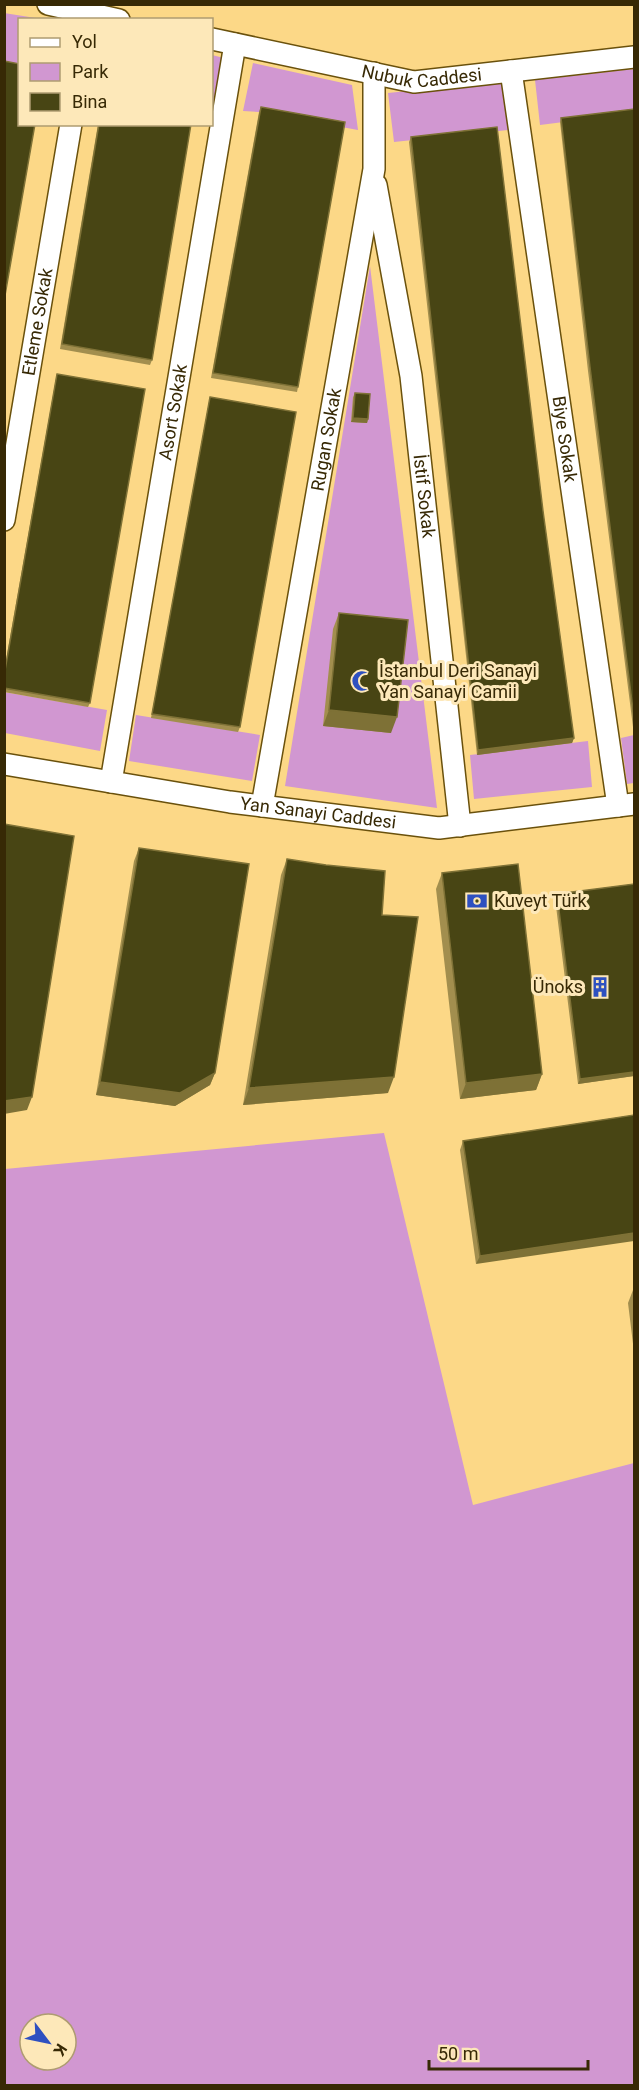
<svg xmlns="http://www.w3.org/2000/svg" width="639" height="2090" viewBox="0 0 639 2090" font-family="Roboto,sans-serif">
  <rect width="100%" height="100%" fill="#fcd887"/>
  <path fill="#d197d1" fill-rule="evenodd" d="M 4,13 L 42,19 L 20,20 L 19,69 L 5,66 Z
    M 212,55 L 224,58 L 214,107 L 212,106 Z
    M 253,63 L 352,85 L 358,130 L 259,112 L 243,111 Z
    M 634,69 L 634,113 L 540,125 L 535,80 Z
    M 503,81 L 508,130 L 394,142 L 388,93 Z
    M 370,266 L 437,808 L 285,786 Z
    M 4,692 L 107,710 L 100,751 L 5,733 Z
    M 136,715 L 260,735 L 252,781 L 129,761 Z
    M 634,735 L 634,783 L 627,784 L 621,738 Z
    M 588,741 L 592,787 L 474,799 L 470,755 Z
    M 384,1133 L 473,1505 L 634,1463 L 634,2085 L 5,2085 L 5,1169 ZM 30,2024 L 66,2024 L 66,2060 L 30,2060 Z"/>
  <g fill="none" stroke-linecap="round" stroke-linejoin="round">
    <g stroke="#6a510c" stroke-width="24">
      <g id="minor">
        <path d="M 48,4 L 119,20"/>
        <path id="s1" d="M 212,39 L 414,82 L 634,57"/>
        <path id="s2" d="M 511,71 L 618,806"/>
        <path id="s3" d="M 376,185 L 411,376 L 460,826"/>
        <path id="s4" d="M 4,520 L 71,124"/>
        <path id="s5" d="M 4,764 L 230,802 L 439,828 L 634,804"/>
        <path id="s6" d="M 111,782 L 235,44"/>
        <path id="s7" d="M 262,806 L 374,169 L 374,73"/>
      </g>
    </g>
    <use href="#minor" stroke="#fff" stroke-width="21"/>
  </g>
  <path fill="#a28e4e" d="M 261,107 L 298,387 L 297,392 L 211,378 L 259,112 Z
    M 634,109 L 634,735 L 588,371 L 560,122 L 561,118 Z
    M 98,124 L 191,124 L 152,360 L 150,365 L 60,349 Z
    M 411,137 L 543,511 L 574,738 L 572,743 L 477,755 L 409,142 Z
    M 57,374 L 90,703 L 88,707 L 4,692 L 4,671 L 56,378 Z
    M 355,393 L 368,419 L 367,423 L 351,422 L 353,397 Z
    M 210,397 L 240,727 L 238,732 L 151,718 L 209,402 Z
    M 339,613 L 391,733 L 323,726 L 333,629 Z
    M 139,848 L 215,1073 L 210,1085 L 175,1106 L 96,1095 L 134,861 Z
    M 287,859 L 382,915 L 388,1093 L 243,1105 L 281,875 Z
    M 442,873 L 542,1074 L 536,1090 L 460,1099 L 436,889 Z
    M 634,884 L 634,1076 L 578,1084 L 555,898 L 557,894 Z
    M 634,1115 L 476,1264 L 460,1150 L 463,1141 Z
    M 633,1290 L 634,1290 L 634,1352 L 628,1303 Z"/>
  <path fill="#7e7136" d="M 353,418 L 368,419 L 367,423 L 351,422 Z
    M 329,710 L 397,717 L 391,733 L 323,726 Z
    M 574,738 L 572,743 L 477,755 L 478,750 Z
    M 634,1072 L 634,1076 L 578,1084 L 580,1079 Z
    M 215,1073 L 210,1085 L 175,1106 L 96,1095 L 100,1082 Z
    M 542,1074 L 536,1090 L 460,1099 L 466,1083 Z
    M 394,1077 L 388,1093 L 243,1105 L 249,1088 Z
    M 32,1097 L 27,1110 L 4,1114 L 4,1101 Z
    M 634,1233 L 634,1241 L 476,1264 L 480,1256 Z"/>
  <path fill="#484514" stroke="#7e7136" stroke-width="1.5" d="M 4,61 L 20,64 L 20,124 L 35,124 L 4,301 Z
    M 261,107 L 345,122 L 298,387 L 213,373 Z
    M 634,109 L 634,718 L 590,367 L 561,118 Z
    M 99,124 L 191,124 L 152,360 L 62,344 Z
    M 497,127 L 543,511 L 574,738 L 478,750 L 411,137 Z
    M 57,374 L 145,389 L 90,703 L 4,688 L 4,676 Z
    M 355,393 L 370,394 L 368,419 L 353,418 Z
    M 210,397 L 296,412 L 240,727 L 152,714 Z
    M 339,613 L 408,620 L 397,717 L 329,710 Z
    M 4,824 L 74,836 L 32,1097 L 4,1101 Z
    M 139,848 L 249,864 L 215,1073 L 180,1093 L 100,1082 Z
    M 287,859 L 326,865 L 385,871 L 382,915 L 418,917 L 394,1077 L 249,1088 Z
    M 518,864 L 542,1074 L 466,1083 L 442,873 Z
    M 634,884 L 634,1072 L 580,1079 L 557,894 Z
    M 634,1115 L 634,1233 L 480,1256 L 463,1141 Z"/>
  <defs>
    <g id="mosque-bare" transform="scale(1.62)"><path d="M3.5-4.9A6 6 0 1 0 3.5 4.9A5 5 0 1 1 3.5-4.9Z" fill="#2e50c0" stroke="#fde8b9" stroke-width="2.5" paint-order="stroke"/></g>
    <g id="bank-bare" transform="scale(1.62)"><path d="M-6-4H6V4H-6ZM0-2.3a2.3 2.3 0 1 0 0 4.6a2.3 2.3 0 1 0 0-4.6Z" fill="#2e50c0" stroke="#fde8b9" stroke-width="2.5" paint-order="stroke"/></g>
    <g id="building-bare" transform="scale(1.62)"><path d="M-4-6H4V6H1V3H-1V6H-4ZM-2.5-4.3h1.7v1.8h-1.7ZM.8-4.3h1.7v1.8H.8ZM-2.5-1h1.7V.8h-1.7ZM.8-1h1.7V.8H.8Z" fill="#2e50c0" stroke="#fde8b9" stroke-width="2.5" paint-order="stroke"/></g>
  </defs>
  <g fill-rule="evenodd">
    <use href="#mosque-bare" x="362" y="681"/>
    <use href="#bank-bare" x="477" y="901"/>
    <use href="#building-bare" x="600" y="987"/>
  </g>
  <g text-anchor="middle" stroke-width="6" stroke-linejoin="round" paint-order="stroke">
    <g font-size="18" fill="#372905" stroke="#fde8b9">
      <text dy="6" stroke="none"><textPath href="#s1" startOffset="214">Nubuk Caddesi</textPath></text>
      <text dy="6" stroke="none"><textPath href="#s4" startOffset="201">Etleme Sokak</textPath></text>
      <text dy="6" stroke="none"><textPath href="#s6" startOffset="375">Asort Sokak</textPath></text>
      <text dy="6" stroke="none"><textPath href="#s2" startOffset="372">Biye Sokak</textPath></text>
      <text dy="6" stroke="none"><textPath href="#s7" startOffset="372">Rugan Sokak</textPath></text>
      <text dy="6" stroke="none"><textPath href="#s3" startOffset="315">İstif Sokak</textPath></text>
      <text dy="6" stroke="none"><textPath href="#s5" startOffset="318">Yan Sanayi Caddesi</textPath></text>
    </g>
    <g font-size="18" fill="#372905" stroke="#fde8b9" text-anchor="start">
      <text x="379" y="677">İstanbul Deri Sanayi<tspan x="379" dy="21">Yan Sanayi Camii</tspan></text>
      <text x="494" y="907">Kuveyt Türk</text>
      <text x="583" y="993" text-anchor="end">Ünoks</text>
    </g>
  </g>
  <rect width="639" height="2090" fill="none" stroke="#372905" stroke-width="12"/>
  <rect x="18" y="18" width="195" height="108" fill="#fde8b9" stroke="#ae9c71" stroke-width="1.5"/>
  <rect x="30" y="38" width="30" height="9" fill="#ffffff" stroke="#ae9c71" stroke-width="1.5"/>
  <text x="72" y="48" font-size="18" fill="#372905">Yol</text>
  <rect x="30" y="63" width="30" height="18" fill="#d197d1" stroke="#ae9c71" stroke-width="1.5"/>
  <text x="72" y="78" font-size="18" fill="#372905">Park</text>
  <rect x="30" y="93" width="30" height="18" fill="#484514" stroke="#ae9c71" stroke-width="1.5"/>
  <text x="72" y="108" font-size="18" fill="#372905">Bina</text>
  <g transform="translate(48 2042) rotate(122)"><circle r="28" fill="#fde8b9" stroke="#ae9c71" stroke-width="1.5"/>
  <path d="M0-4.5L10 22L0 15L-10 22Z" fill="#2e50c0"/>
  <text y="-9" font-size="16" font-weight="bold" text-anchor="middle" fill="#372905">K</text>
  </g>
  <path d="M429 2060v9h159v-9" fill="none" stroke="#372905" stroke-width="3"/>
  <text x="438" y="2060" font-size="18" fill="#372905" stroke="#fde8b9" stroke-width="4.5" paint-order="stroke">50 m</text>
</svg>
